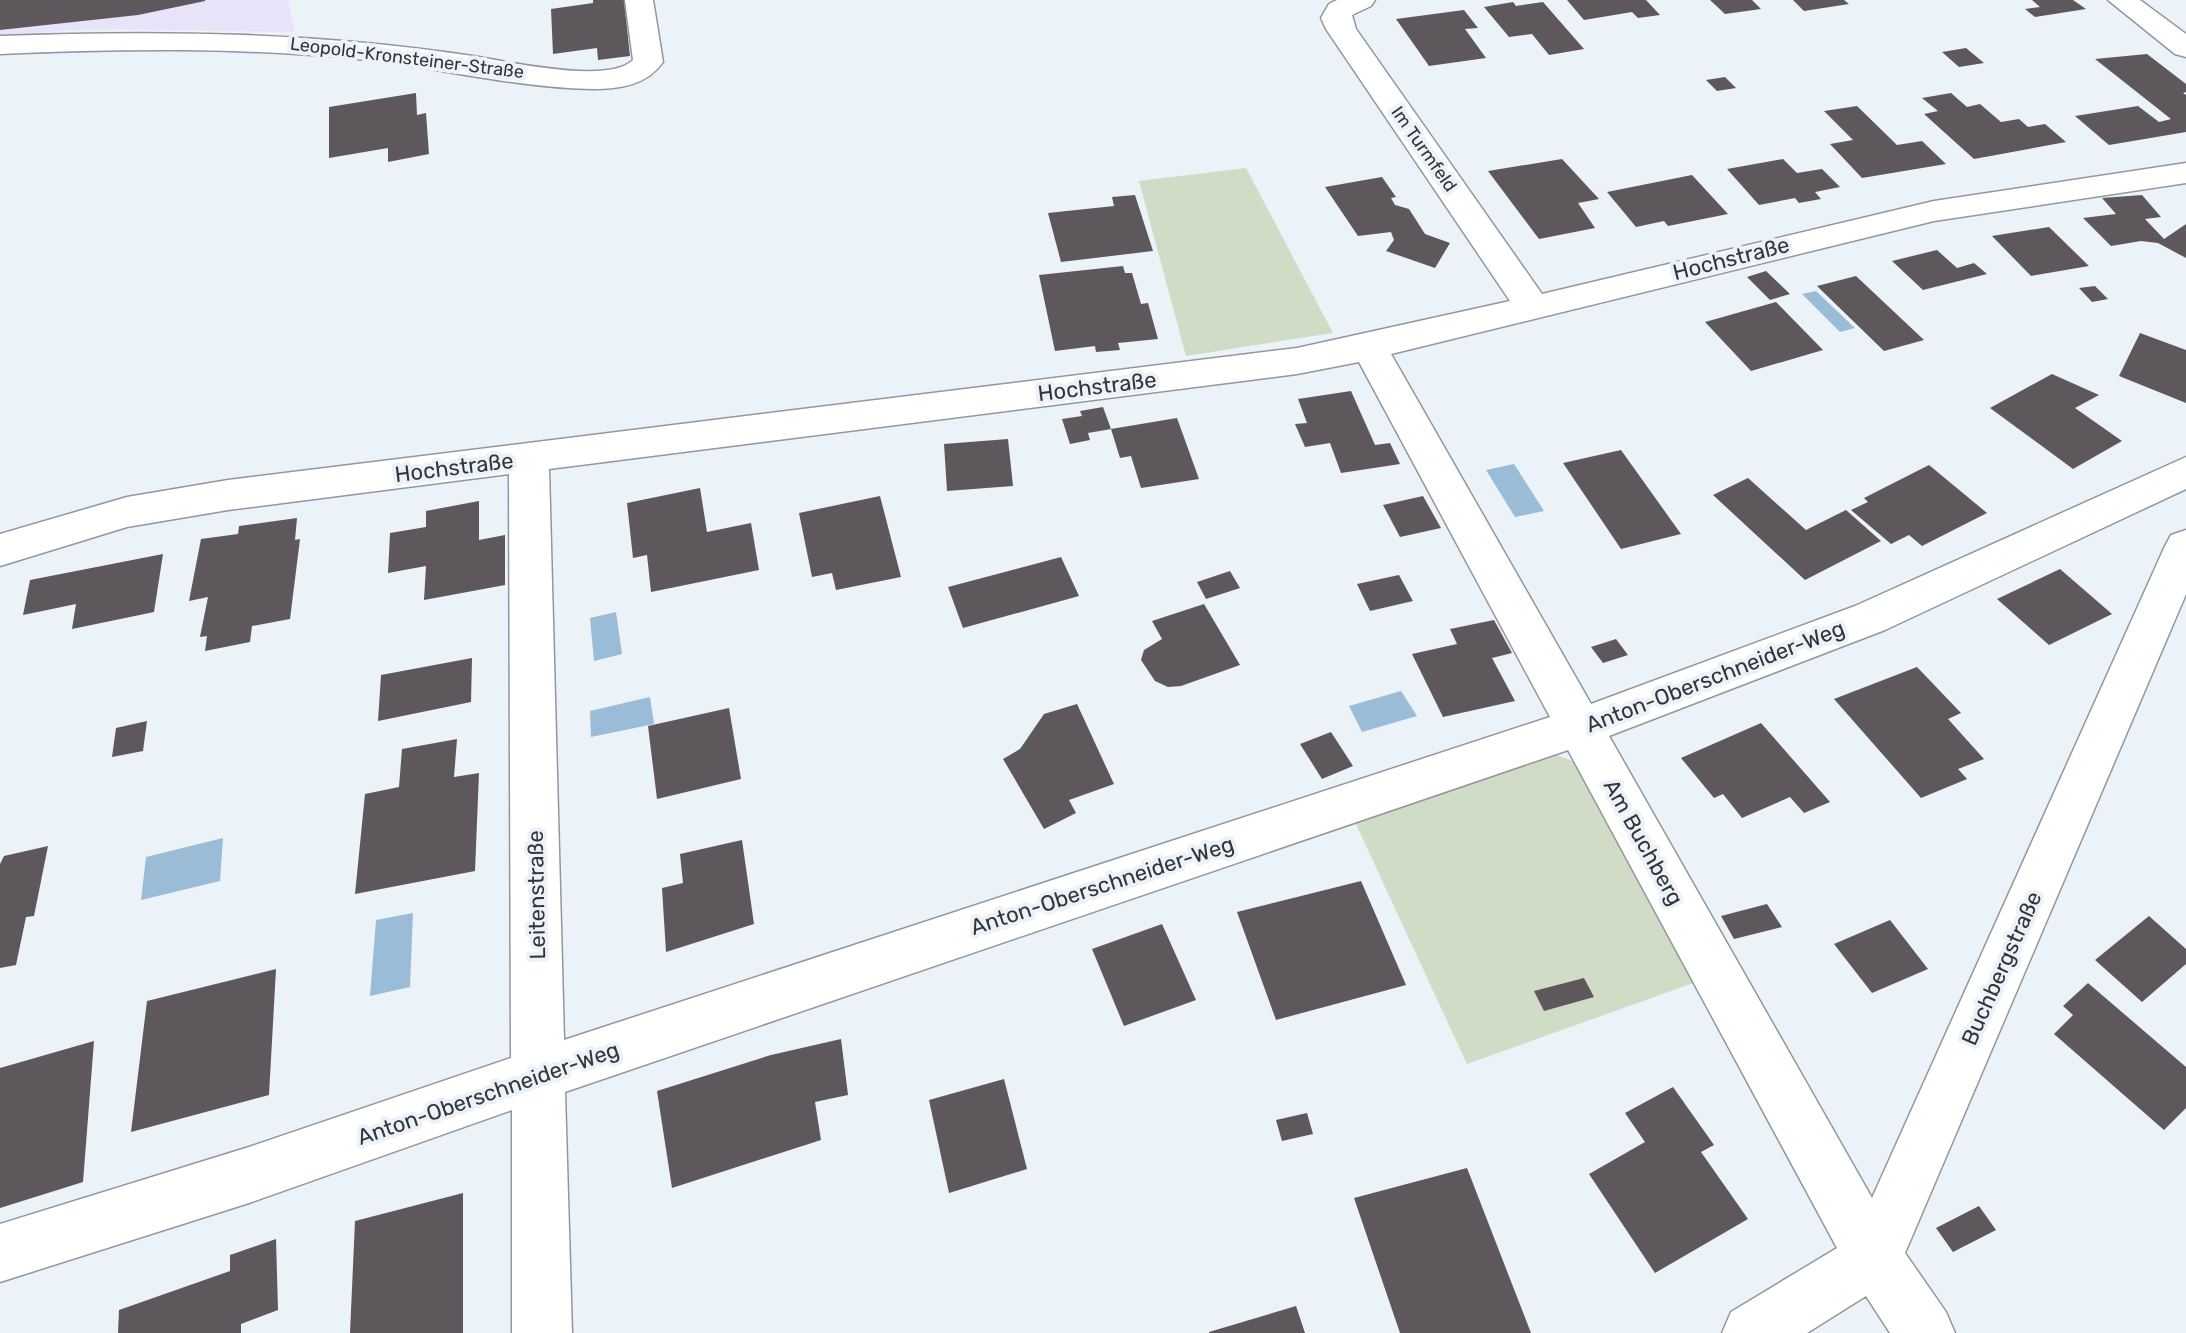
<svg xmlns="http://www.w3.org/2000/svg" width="2186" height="1333" viewBox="0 0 2186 1333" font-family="Rubik,sans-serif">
  <rect width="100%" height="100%" fill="#ebf2f8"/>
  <path fill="#e9e3f9" d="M 0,0 L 288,0 L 295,32 L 94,29 L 0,35 Z"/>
  <path fill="#d0dcc5" d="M 1246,168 L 1333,333 L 1186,356 L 1139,181 Z
    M 1551,753 L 1592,768 L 1699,981 L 1467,1064 L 1355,822 Z"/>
  <path fill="#9abcd7" d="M 1816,291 L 1855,328 L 1840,332 L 1802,294 Z
    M 1514,464 L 1544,511 L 1515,517 L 1486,470 Z
    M 616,612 L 622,654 L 594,661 L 590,618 Z
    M 1401,691 L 1417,716 L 1362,732 L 1349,706 Z
    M 650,697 L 654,724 L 591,737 L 590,711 Z
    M 223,838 L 220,881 L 141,900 L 146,857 Z
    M 413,913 L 410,987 L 370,996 L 376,920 Z"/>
  <path fill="#5e585c" d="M 0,0 L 205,0 L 205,1 L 138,15 L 0,30 Z
    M 593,0 L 624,0 L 630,56 L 598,60 L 597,48 L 553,54 L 551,9 L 593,3 Z
    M 1567,0 L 1646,0 L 1660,15 L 1638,18 L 1632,12 L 1584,20 Z
    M 1710,0 L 1752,0 L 1761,9 L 1725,14 Z
    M 1793,0 L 1844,0 L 1849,4 L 1804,11 Z
    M 2032,0 L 2073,0 L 2086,9 L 2035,17 L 2025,9 L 2040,7 Z
    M 1513,2 L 1516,6 L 1543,2 L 1584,49 L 1549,55 L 1532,34 L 1509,37 L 1484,7 Z
    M 1464,10 L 1478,28 L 1465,29 L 1486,58 L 1429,66 L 1396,19 Z
    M 1966,48 L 1984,63 L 1959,67 L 1942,52 Z
    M 2147,54 L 2186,84 L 2186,92 L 2183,93 L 2186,95 L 2186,132 L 2109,145 L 2075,116 L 2138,106 L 2159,122 L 2171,119 L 2095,59 Z
    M 1725,77 L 1736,88 L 1717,91 L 1706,80 Z
    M 416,93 L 417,115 L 426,113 L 429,154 L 388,162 L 388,148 L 329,158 L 329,107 Z
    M 1951,93 L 1967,107 L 1980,104 L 2001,122 L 2019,119 L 2028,127 L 2045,124 L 2066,142 L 1974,159 L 1924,114 L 1938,111 L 1922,98 Z
    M 1857,106 L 1897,145 L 1922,141 L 1946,164 L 1862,178 L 1830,144 L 1853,140 L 1824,111 Z
    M 1562,159 L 1599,199 L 1578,203 L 1595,228 L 1539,239 L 1488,171 Z
    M 1783,159 L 1797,173 L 1822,169 L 1840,187 L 1815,192 L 1821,199 L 1799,203 L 1795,198 L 1759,205 L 1727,169 Z
    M 1692,175 L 1728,214 L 1668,226 L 1664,221 L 1636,227 L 1607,192 Z
    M 1382,177 L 1396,197 L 1391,198 L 1395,205 L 1409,209 L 1425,234 L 1450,243 L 1435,268 L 1386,251 L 1394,240 L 1391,232 L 1358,236 L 1325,187 Z
    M 1135,195 L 1153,251 L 1061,262 L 1048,213 L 1114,206 L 1112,197 Z
    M 2142,195 L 2161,217 L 2145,219 L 2164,239 L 2186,224 L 2186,258 L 2158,243 L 2141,241 L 2111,246 L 2083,218 L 2116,214 L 2102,198 Z
    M 2049,227 L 2089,266 L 2031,276 L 1992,236 Z
    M 1937,250 L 1957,268 L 1974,263 L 1987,274 L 1923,290 L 1892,261 Z
    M 1123,266 L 1125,273 L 1132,273 L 1141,304 L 1148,303 L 1158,339 L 1118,343 L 1120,350 L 1096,352 L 1095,346 L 1055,351 L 1039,275 Z
    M 1766,271 L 1790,294 L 1770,300 L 1747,277 Z
    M 1856,276 L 1924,340 L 1884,351 L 1817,286 Z
    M 2095,286 L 2108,299 L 2092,302 L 2079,288 Z
    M 1776,302 L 1823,350 L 1751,371 L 1705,322 Z
    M 2140,333 L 2186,350 L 2186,403 L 2119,376 Z
    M 2052,374 L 2099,395 L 2075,408 L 2122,441 L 2073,469 L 1990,408 Z
    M 1351,391 L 1375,445 L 1390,443 L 1400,464 L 1341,473 L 1330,443 L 1305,447 L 1295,424 L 1307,423 L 1298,399 Z
    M 1103,407 L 1111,429 L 1088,433 L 1090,440 L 1070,444 L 1062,419 L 1082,416 L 1080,411 Z
    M 1177,418 L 1199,479 L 1141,488 L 1131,456 L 1120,458 L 1111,429 Z
    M 1008,439 L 1013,486 L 947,491 L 944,444 Z
    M 1621,450 L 1681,534 L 1621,549 L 1563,463 Z
    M 1929,465 L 1987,513 L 1922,546 L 1909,535 L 1891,544 L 1851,510 L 1868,502 L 1864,498 Z
    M 1748,478 L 1806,530 L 1846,510 L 1881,541 L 1805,580 L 1713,495 Z
    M 700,488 L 707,532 L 751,523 L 759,570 L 651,592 L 647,555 L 633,558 L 627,503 Z
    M 880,496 L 901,577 L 836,590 L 832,573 L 812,577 L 799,513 Z
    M 1423,496 L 1441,528 L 1400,537 L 1383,505 Z
    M 479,501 L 479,540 L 505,535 L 505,585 L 424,600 L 426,566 L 388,573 L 390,533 L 426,527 L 426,511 Z
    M 297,518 L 295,540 L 300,539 L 290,619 L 252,626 L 250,642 L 205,651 L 207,636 L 200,637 L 208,597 L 189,601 L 201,539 L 238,534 L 239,526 Z
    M 163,554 L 154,612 L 72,629 L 76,604 L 23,615 L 30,580 Z
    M 1061,557 L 1079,596 L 963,628 L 948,587 Z
    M 2060,569 L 2112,614 L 2049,645 L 1997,599 Z
    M 1230,571 L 1240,588 L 1206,599 L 1197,582 Z
    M 1399,575 L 1413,601 L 1370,611 L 1357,584 Z
    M 1204,604 L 1240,665 L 1181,686 L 1168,687 L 1155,681 L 1141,660 L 1144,650 L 1162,639 L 1152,621 Z
    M 1494,620 L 1512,653 L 1492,658 L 1515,701 L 1443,717 L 1412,654 L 1457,644 L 1450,629 Z
    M 1616,639 L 1628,655 L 1603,663 L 1591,647 Z
    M 472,658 L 471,702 L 378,721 L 381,675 Z
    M 1917,667 L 1961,713 L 1948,719 L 1984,759 L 1958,769 L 1967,779 L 1921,798 L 1834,699 Z
    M 1077,704 L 1114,784 L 1069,800 L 1076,813 L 1044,829 L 1003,759 L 1020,749 L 1044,714 Z
    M 729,708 L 741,779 L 657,799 L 648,726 Z
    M 147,721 L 143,751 L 112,757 L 116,728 Z
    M 1761,723 L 1830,802 L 1804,813 L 1790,797 L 1742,818 L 1723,794 L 1714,798 L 1681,758 Z
    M 1331,732 L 1353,766 L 1322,779 L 1300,744 Z
    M 457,739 L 454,777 L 479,773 L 475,871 L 355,894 L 365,794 L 399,787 L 402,749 Z
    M 742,840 L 754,924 L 666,952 L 662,888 L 683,883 L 680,854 Z
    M 48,846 L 34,916 L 26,917 L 16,965 L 0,968 L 0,864 L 4,856 Z
    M 1361,881 L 1406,985 L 1276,1020 L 1237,912 Z
    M 1767,904 L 1782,927 L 1734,939 L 1721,916 Z
    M 2149,916 L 2186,949 L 2186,964 L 2142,1002 L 2095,960 Z
    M 1890,920 L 1928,969 L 1872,993 L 1834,944 Z
    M 1162,924 L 1196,1000 L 1124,1026 L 1092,949 Z
    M 276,969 L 269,1095 L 131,1132 L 147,1001 Z
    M 1584,978 L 1594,997 L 1544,1011 L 1534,991 Z
    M 2088,983 L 2186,1067 L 2186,1108 L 2164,1130 L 2054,1034 L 2073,1015 L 2063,1006 Z
    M 841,1039 L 848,1095 L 815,1102 L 821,1140 L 672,1188 L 657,1091 L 771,1055 Z
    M 94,1041 L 83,1182 L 0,1208 L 0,1068 Z
    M 1004,1079 L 1027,1169 L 949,1193 L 929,1100 Z
    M 1673,1087 L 1714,1145 L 1701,1152 L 1748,1219 L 1655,1273 L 1589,1174 L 1645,1142 L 1625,1113 Z
    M 1307,1113 L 1313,1134 L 1282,1141 L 1276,1120 Z
    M 1467,1168 L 1531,1333 L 1400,1333 L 1354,1198 Z
    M 463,1193 L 463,1333 L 350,1333 L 355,1221 Z
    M 1979,1206 L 1996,1230 L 1953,1252 L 1936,1228 Z
    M 276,1239 L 278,1310 L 241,1324 L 241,1333 L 118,1333 L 119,1310 L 230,1271 L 230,1255 Z
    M 1296,1306 L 1305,1333 L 1209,1333 L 1209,1332 Z"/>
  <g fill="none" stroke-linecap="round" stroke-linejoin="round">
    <g stroke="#91989d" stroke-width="3">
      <path id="street" d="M 625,0 L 653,0 L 663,62 C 647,85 620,89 593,89 C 515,88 436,67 358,59 C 239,47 119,49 0,54 L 0,36 C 158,30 316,32 473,56 C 506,61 608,85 633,60 Z
        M 1337,0 L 1375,0 L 1371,6 L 1352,15 L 1356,29 L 1542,294 L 1934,201 L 2186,163 L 2186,183 L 1934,221 L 1391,354 L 1591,704 L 1855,606 L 2186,457 L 2186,489 L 1885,630 L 1609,736 L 1872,1198 L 2165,546 L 2171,535 L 2186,530 L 2186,594 L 1905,1253 L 1946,1312 L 1955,1333 L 1890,1333 L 1866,1296 L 1807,1333 L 1722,1333 L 1731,1312 L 1837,1248 L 1568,750 L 565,1092 L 572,1333 L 512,1333 L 512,1110 L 249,1203 L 0,1282 L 0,1224 L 249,1147 L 511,1058 L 509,474 L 228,510 L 127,527 L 0,566 L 0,534 L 127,497 L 228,480 L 1297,348 L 1510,301 L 1326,29 L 1321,18 L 1329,4 ZM 1359,362 L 1550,717 L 564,1040 L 549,469 L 1297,374 Z
        M 2108,0 L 2140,0 L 2186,34 L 2186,57 L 2175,54 Z"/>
    </g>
    <use href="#street" fill="#fff" fill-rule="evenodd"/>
  </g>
  <g text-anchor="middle" stroke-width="8" stroke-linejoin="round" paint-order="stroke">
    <g font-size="18" fill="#333638" stroke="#ebf2f8">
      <text transform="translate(407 58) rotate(7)" y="6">Leopold-Kronsteiner-Straße</text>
      <text transform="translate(1424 149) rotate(55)" y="6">Im Turmfeld</text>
    </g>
    <g font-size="22" fill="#333638" stroke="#ebf2f8">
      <text transform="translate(1731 258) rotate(-14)" y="8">Hochstraße</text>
      <text transform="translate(1097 386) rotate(-7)" y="8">Hochstraße</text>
      <text transform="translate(454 467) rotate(-7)" y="8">Hochstraße</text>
      <text transform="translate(1715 676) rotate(-21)" y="8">Anton-Oberschneider-Weg</text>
      <text transform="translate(1644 842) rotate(61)" y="8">Am Buchberg</text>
      <text transform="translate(1102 885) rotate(-18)" y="8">Anton-Oberschneider-Weg</text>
      <text transform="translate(536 895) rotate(-91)" y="8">Leitenstraße</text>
      <text transform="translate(2001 968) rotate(-66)" y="8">Buchbergstraße</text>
      <text transform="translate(488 1093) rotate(-19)" y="8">Anton-Oberschneider-Weg</text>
    </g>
  </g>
</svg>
